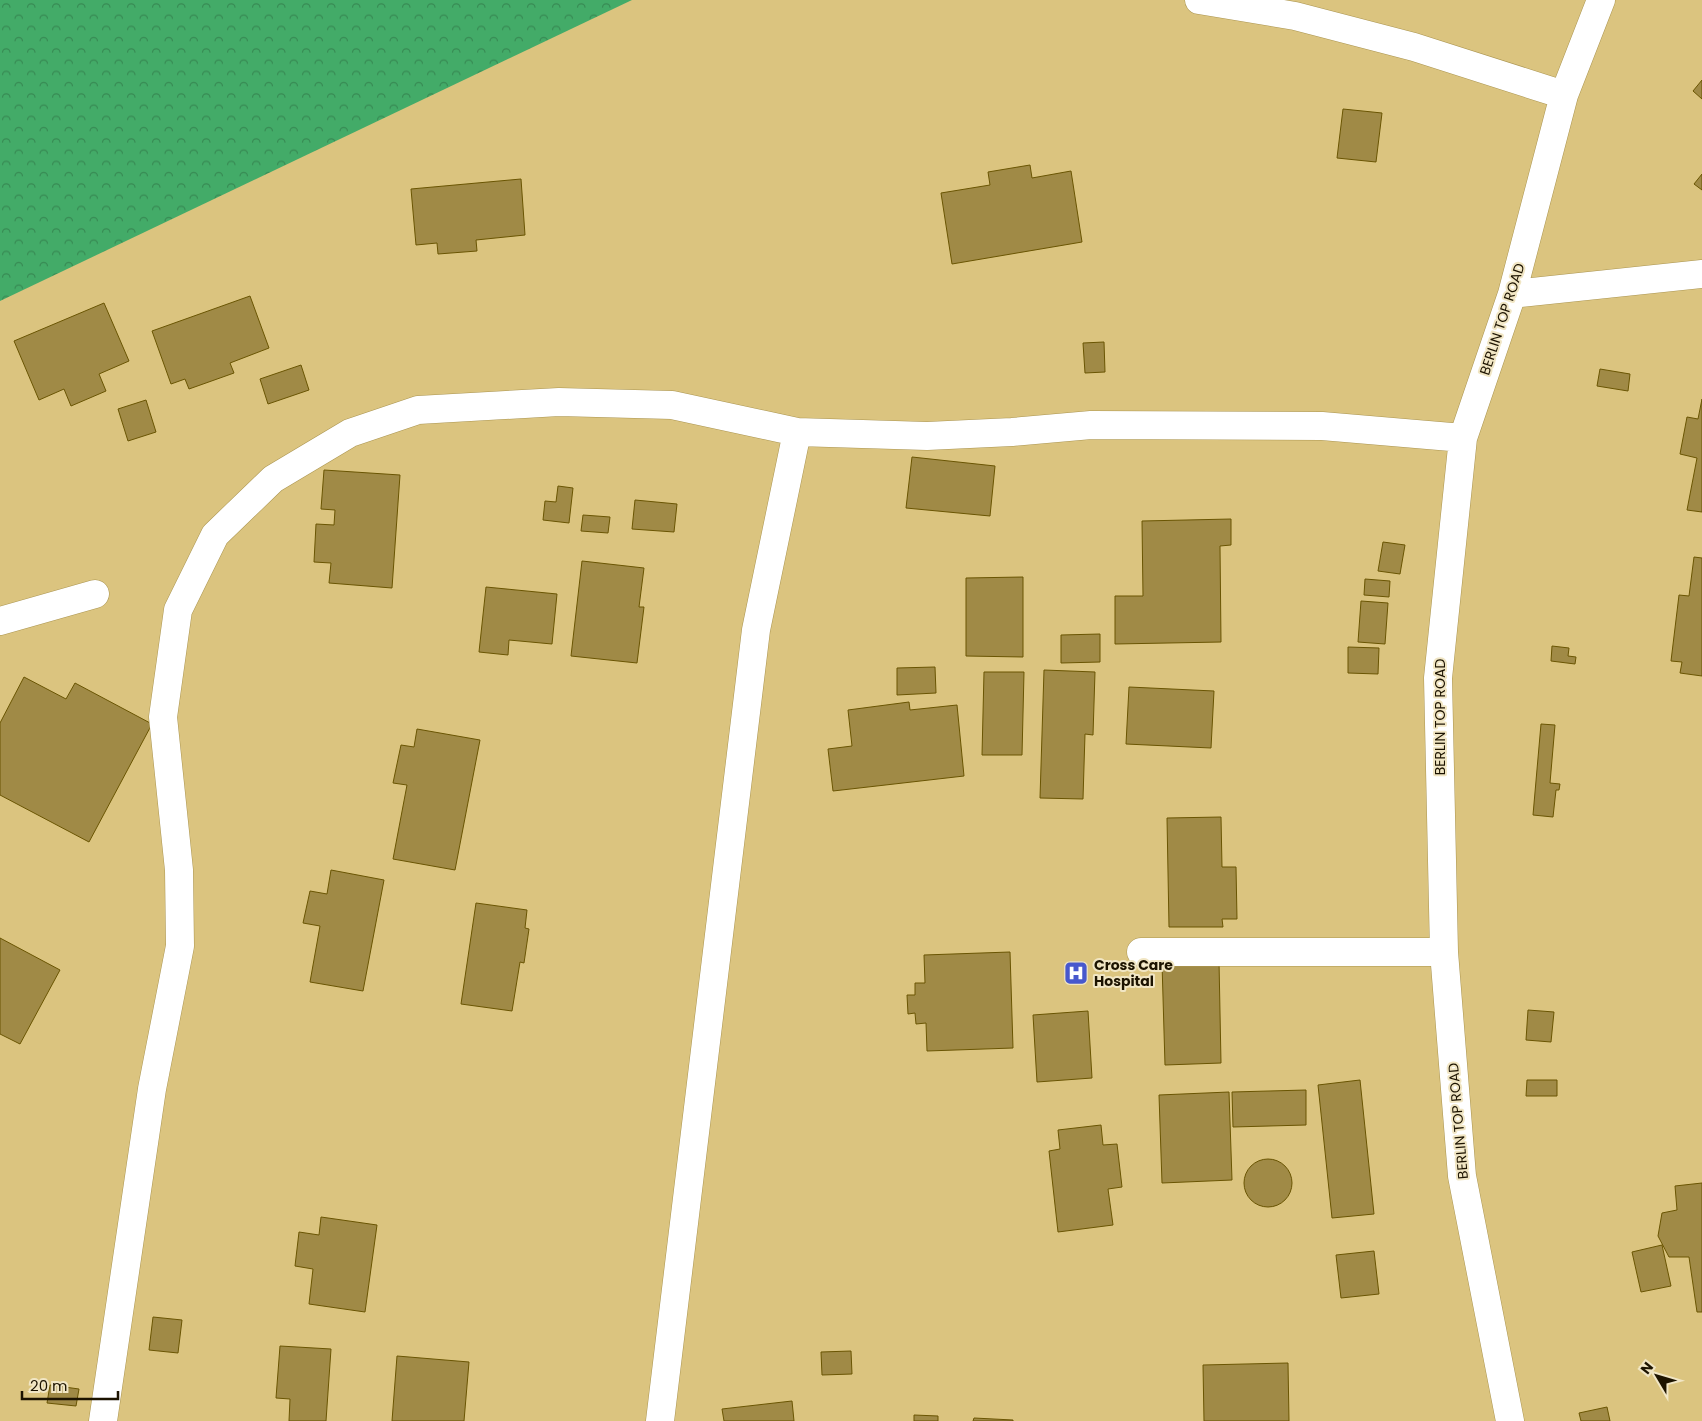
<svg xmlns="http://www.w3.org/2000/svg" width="1702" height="1421" viewBox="0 0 1702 1421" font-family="Poppins,sans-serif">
  <defs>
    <pattern id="forest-crowns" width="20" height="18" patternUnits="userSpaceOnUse" patternTransform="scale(1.25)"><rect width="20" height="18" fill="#43ab68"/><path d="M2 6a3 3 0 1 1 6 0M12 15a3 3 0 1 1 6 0" fill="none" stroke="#378a53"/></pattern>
  </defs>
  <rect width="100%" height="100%" fill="#dbc47f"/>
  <path fill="url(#forest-crowns)" d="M 0,0 L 632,0 L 0,301 Z"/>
  <path fill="#a08a46" stroke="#6a5503" d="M 1702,80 L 1702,99 L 1693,91 Z
    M 1343,109 L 1382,113 L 1376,162 L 1337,158 Z
    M 1030,165 L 1032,178 L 1071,171 L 1082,242 L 952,264 L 941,193 L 990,185 L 988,172 Z
    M 1702,174 L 1702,190 L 1694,184 Z
    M 521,179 L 525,235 L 476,240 L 477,251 L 438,254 L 437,243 L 416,245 L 411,189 Z
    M 250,296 L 269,348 L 230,363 L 234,373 L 189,389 L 185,379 L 171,384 L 152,331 Z
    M 104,303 L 129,361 L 99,374 L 106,391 L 71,406 L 64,389 L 39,400 L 14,341 Z
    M 1104,342 L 1105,372 L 1085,373 L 1083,343 Z
    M 301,365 L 309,390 L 268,404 L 260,379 Z
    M 1600,369 L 1630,374 L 1628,391 L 1597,386 Z
    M 1702,399 L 1702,512 L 1687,510 L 1697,458 L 1680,454 L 1687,417 L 1698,419 Z
    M 146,400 L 156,432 L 128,441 L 118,409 Z
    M 912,457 L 995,466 L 990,516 L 906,508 Z
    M 324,470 L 400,475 L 392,588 L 329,583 L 331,563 L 314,562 L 316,524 L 334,525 L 335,510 L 321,509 Z
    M 558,486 L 573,488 L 569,523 L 543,520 L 545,501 L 556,502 Z
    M 635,500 L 677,504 L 674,532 L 632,529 Z
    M 583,515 L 610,517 L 608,533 L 581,531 Z
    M 1231,519 L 1231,545 L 1220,546 L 1221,642 L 1115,644 L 1115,596 L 1143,596 L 1142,521 Z
    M 1383,542 L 1405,545 L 1400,574 L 1378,571 Z
    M 1694,557 L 1702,558 L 1702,676 L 1680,673 L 1682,662 L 1671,661 L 1679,595 L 1689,596 Z
    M 582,561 L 644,568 L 639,607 L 644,607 L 637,663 L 571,656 Z
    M 1023,577 L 1023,657 L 966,656 L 966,578 Z
    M 1365,579 L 1390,581 L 1389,597 L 1364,595 Z
    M 486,587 L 557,594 L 552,644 L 509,640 L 508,655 L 479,652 Z
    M 1361,601 L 1388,603 L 1385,644 L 1358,642 Z
    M 1100,634 L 1100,662 L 1061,663 L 1061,635 Z
    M 1552,646 L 1569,648 L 1568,656 L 1576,657 L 1575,664 L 1551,661 Z
    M 1348,647 L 1379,648 L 1378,674 L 1348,673 Z
    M 935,667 L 936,693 L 897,695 L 897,668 Z
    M 1044,670 L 1095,672 L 1093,735 L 1085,734 L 1083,799 L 1040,798 Z
    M 984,672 L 1024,672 L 1022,755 L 982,755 Z
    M 24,677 L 66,699 L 75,683 L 152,724 L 89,842 L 0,795 L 0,723 Z
    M 1129,687 L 1214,691 L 1211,748 L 1126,744 Z
    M 909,702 L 910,710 L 957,705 L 964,776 L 833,791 L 828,749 L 852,746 L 848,710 Z
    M 1541,724 L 1555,725 L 1550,783 L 1560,784 L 1559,790 L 1556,790 L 1553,817 L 1533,815 Z
    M 417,729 L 480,740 L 455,870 L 393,859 L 407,785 L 393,783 L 401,745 L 414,747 Z
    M 1221,817 L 1222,867 L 1236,867 L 1237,919 L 1222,919 L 1223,927 L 1169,927 L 1167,818 Z
    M 331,870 L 384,880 L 363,991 L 310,982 L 320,926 L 303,923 L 310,891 L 327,894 Z
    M 476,903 L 527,910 L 525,928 L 529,929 L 524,963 L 520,962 L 512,1011 L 461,1004 Z
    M 0,938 L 60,970 L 20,1044 L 0,1034 Z
    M 1010,952 L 1013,1048 L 927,1051 L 926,1023 L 916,1024 L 915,1013 L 908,1014 L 907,995 L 915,995 L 915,983 L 925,983 L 924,955 Z
    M 1219,961 L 1221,1063 L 1165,1065 L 1162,963 Z
    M 1528,1010 L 1554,1012 L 1551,1042 L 1526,1040 Z
    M 1088,1011 L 1092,1078 L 1037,1082 L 1033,1015 Z
    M 1360,1080 L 1374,1214 L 1332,1218 L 1318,1085 Z
    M 1527,1080 L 1557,1080 L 1557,1096 L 1526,1096 Z
    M 1306,1090 L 1306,1125 L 1233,1127 L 1232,1092 Z
    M 1229,1092 L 1232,1180 L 1162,1183 L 1159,1095 Z
    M 1101,1125 L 1103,1145 L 1117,1144 L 1122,1187 L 1108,1189 L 1113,1225 L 1058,1232 L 1049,1151 L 1060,1149 L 1058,1130 Z
    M1244 1183a24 24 0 1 1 48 0a24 24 0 1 1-48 0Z
    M 1702,1183 L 1702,1312 L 1697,1312 L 1689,1257 L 1669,1257 L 1658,1236 L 1662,1213 L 1677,1210 L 1675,1186 Z
    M 321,1217 L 377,1225 L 365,1312 L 309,1304 L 313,1269 L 295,1266 L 299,1232 L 319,1235 Z
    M 1662,1245 L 1671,1286 L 1641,1292 L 1632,1252 Z
    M 1374,1251 L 1379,1294 L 1341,1298 L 1336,1255 Z
    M 153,1317 L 182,1320 L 178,1353 L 149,1350 Z
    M 280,1346 L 331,1349 L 326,1421 L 289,1421 L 290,1399 L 276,1398 Z
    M 851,1351 L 852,1374 L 822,1375 L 821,1352 Z
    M 397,1356 L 469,1362 L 464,1421 L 392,1421 Z
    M 1288,1363 L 1289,1421 L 1204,1421 L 1203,1365 Z
    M 50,1385 L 79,1389 L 76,1406 L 47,1403 Z
    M 792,1401 L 794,1421 L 724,1421 L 722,1409 Z
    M 1607,1407 L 1610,1421 L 1581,1421 L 1579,1413 Z
    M 914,1415 L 938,1416 L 938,1421 L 914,1421 Z
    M 974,1418 L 1013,1420 L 1013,1421 L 973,1421 Z"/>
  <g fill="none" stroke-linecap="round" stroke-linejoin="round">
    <g stroke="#ab9550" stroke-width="29">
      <path id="minor" d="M 1199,0 L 1295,16 L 1414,47 L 1564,95
        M 1512,294 L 1702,274
        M 0,621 L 95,594
        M 1141,952 L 1444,952
        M 103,1421 L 152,1089 L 180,946 L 179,870 L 163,717 L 178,610 L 215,535 L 273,479 L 350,433 L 418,410 L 559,402 L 672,405 L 797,432
        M 660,1421 L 756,630 L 797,432 L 927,436 L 1012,432 L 1091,425 L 1322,426 L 1463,438
        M 1510,1421 L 1462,1176 L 1444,952 L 1438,678 L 1463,438 L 1512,294 L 1564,95 L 1601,0"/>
    </g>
    <use href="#minor" stroke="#fff" stroke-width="28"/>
  </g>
  <defs>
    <g id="hospital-square" transform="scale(1.25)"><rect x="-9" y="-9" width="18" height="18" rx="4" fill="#4758cd" stroke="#f1e6c4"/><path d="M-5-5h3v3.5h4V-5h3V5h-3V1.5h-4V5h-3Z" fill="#fff"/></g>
  </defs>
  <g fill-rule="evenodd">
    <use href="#hospital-square" x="1076" y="973"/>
  </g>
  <g text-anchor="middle" stroke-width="4" stroke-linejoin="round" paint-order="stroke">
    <g font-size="14" fill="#1c1300" stroke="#f1e6c4">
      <text transform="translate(1502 319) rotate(-72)" y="5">BERLIN TOP ROAD</text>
      <text transform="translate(1440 717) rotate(-90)" y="5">BERLIN TOP ROAD</text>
      <text transform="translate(1458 1121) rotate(-95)" y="5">BERLIN TOP ROAD</text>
    </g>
    <g font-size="14" font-weight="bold" fill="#1c1300" stroke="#f1e6c4" text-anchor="start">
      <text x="1094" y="970">Cross Care<tspan x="1094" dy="16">Hospital</tspan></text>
    </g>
  </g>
  <g transform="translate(1657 1376) rotate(308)" stroke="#f1e6c4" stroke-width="4" paint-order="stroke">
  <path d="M0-4L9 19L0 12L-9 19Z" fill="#1c1300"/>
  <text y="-8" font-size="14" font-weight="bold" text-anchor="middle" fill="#1c1300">N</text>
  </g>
  <path d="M22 1391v8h96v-8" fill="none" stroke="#1c1300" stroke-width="2.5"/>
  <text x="30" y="1391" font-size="15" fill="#1c1300" stroke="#f1e6c4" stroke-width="4" paint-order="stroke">20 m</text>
</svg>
